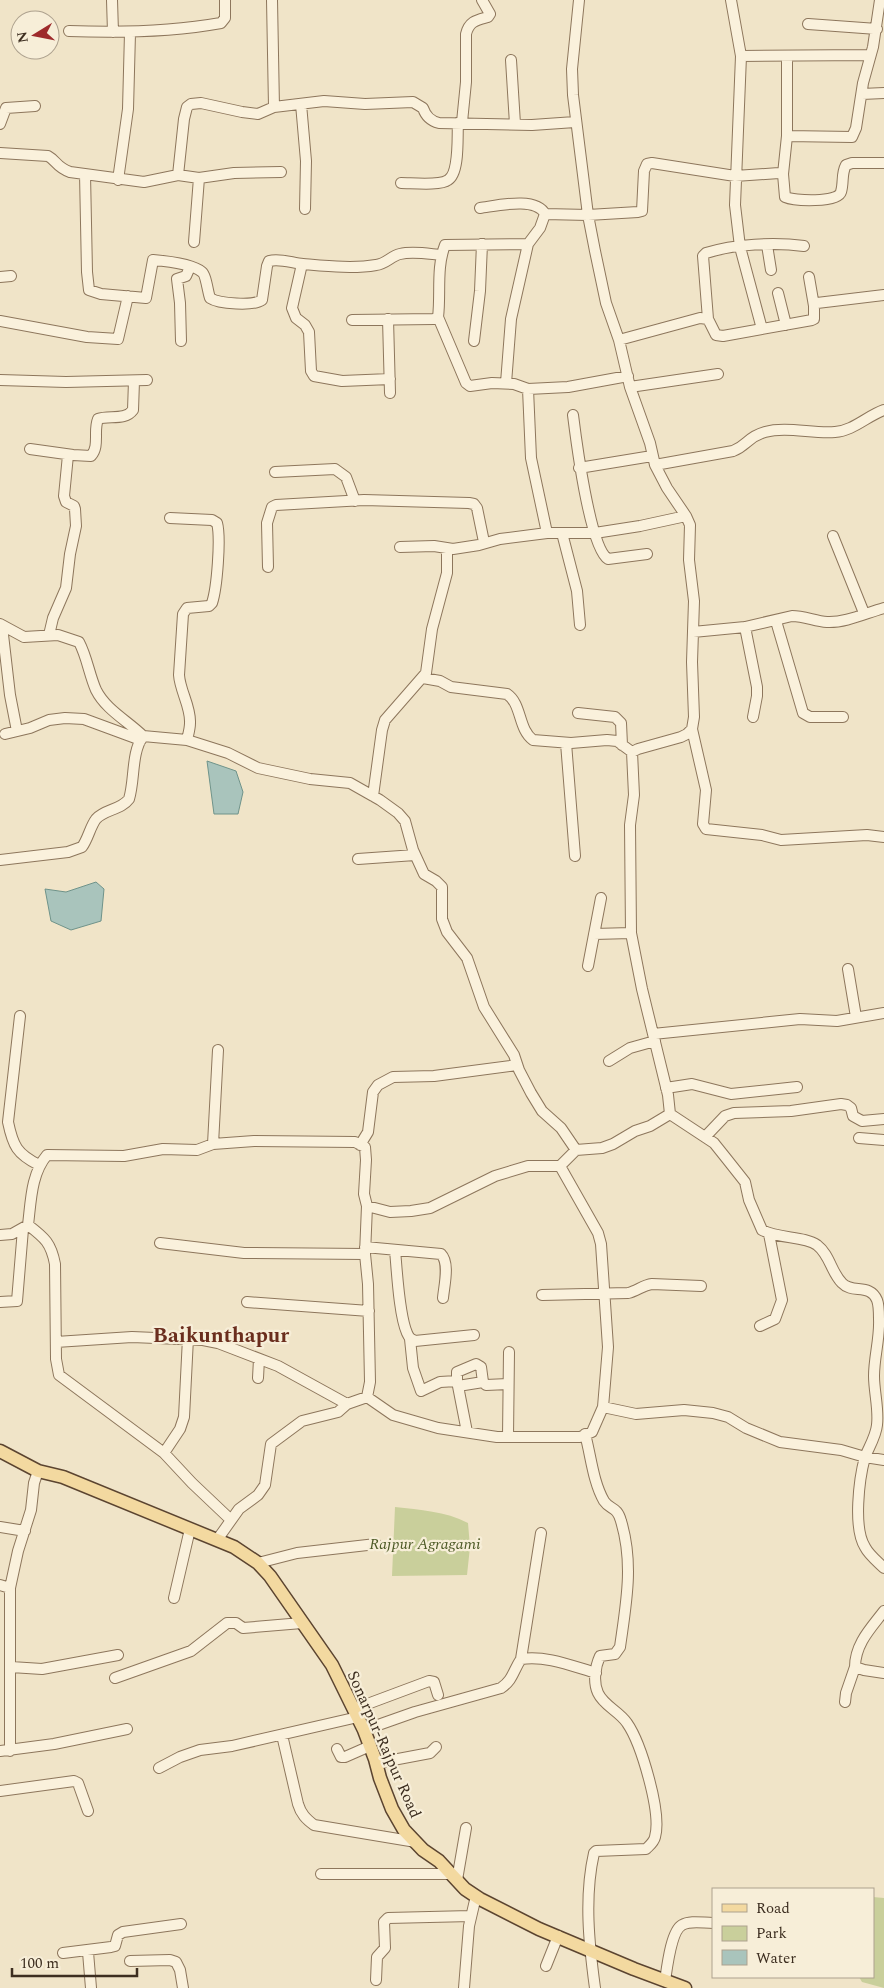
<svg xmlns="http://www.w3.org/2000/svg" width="884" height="1988" viewBox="0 0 884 1988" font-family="Spectral,serif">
  <rect width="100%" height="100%" fill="#f0e4c8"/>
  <path fill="#c9cf9b" d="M 395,1507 C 420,1510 445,1511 468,1523 L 470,1547 L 467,1575 L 392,1576 Z
    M 873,1897 L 884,1898 L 884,1988 L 862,1982 L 859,1977 L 873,1977 Z"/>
  <path fill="#a9c4bc" stroke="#6f938a" d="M 207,761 L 236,771 L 243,792 L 238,814 L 214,814 Z
    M 96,882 L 104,889 L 101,921 L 71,930 L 51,921 L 45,889 L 66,892 Z"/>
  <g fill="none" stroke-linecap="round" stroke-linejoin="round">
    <g stroke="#8d765c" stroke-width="12">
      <path id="minor" d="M 112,0 L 113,32
        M 272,0 L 274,107
        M 731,0 L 741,56 L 735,205 L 740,247 L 762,329
        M 808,24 L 877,29
        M 69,31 C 120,33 170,32 221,23 L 225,18 L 225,0
        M 741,56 L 870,55
        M 511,60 L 515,124
        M 862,94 L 884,93
        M 301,104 L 306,161 L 305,209
        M 462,122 L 466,82 L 466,34 C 469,21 477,20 488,17 L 490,14 L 482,0
        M 0,124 L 6,108 L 35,106
        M 787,136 L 852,137 L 856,128 L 863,83 L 873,47 L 880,0
        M 0,153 L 48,156 C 57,161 56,167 70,172 L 144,182 L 178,175 L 199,178 L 234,173 L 281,172
        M 85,174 L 87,272 L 89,290 L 101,294 L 146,298 L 153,260 C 165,261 193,264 202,272 C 206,275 208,293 210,298 C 219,304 254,306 262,300 L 267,266 L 269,261 C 280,258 292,263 303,264 C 326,266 353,269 376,265 C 386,264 391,256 400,254 C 413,251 429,254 442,255
        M 783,174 L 787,136 L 787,56
        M 178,175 L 184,119 L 187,107 L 191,104 L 201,103 L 242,112 L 258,114 L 274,107 L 324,101 L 365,104 L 413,102 L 423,108 C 426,117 431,121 439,123 L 532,125 L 575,122
        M 118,180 L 128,109 L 130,33
        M 401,183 C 412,183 440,186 448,180 C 460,173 457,135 458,123
        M 480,208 C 496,206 536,196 545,214 L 540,228 L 528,244 L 511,319 L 506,383
        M 545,214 L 588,215 L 638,212 L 642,211 L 644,171 L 647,164 L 652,163 L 735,176 L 779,173 L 783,174 L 785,197 C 794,201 838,203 841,192 C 844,182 841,174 846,165 L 852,163 L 884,163
        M 194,242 L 199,178
        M 767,245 L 771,270
        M 302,264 L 292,308 L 296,318 L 305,325 L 309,332 L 311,371 L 314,376 L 342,381 L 390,379
        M 0,277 L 11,276
        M 809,277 L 814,306
        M 778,293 L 786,325
        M 438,317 L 466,383 L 470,386 L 492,383 L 514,384 L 528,389 L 568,387 L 628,376
        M 388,319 L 390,393
        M 708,319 L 703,256 L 706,253 C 734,244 775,242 804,246
        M 352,320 L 434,319 L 438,317 C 441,294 436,268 445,245 L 528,244
        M 0,321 L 87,337 L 118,339 L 128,296
        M 619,340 L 700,318 L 708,319 L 716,335 L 723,336 L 812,320 L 814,319 L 814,306 L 817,303 L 884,295
        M 181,341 L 180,303 L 177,279 L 186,276 L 190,267
        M 474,341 L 480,291 L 482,244
        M 0,380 L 66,382 L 147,380
        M 630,387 L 718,374
        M 528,389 L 531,458 L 547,533
        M 573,415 C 576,439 590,548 608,559 L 647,554
        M 30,449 L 73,455 L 91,456 C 100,446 93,431 98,419 C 109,415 125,421 133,410 L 134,381
        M 655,465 L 733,451 C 748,445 747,437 765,432 C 786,426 813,434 835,432 C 853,431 867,416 884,410
        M 579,468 L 652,456
        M 275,472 L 335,469 L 346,477 L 355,501
        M 170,518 L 212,520 L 217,523 C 221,538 217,588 212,603 L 209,606 L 187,608 L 183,614 L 179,675 C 180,691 191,707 190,723 C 190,729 188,735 187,740
        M 562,533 L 577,591 L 580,625
        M 833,536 L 864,613
        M 400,547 L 434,546 L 453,549 L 479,545 L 500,539 L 547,533 L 595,533 L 640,526 L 686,516
        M 268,567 L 267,523 L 272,507 L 276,505 L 364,500 L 469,503 L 474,504 L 477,508 L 484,542
        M 776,621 L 803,713 L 810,717 L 843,717
        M 0,624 L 24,637 L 58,635 L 79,642 C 87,657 89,674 96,690 C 106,710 128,721 143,736
        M 2,626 L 10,695 L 17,731
        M 745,627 L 757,687 L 757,696 L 753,717
        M 693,632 L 745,627 L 792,616 C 804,616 815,621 827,622 C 845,623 866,613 884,608
        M 49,635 L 53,618 L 66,588 L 70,554 L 76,526 L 75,509 L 74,506 L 66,502 L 64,496 L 68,455
        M 423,678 L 440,681 L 451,687 L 507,694 C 522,704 518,729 533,740 L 571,743 L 607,740 L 617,741 L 632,752
        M 578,713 L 615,717 L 621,723 L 622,745
        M 692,729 L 706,790 L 703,824 L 706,829 L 762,835 L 781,840 L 867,835 L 884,837
        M 5,734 L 30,728 L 49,720 L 65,718 L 84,719 L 141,740
        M 566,743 L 575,856
        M 373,796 L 382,730 L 385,720 L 426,673 L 432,629 L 447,573 L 447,549
        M 358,859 L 415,855
        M 0,860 L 68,852 L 82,847 C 88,839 90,827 96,819 C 105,809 121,810 129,799 C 135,780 131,753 143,736 L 187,740 L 228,753 L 258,768 L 310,779 L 350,783 L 380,800 L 398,813 L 405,821 L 413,850 L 424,874 L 436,881 L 442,887 L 442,919 L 447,932 L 467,958 L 484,1007 L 514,1055 L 519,1070 L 531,1093 L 542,1111 L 561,1128 L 576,1150 L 602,1148 L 613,1144 L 635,1131 L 650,1126 L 670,1114 L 668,1095 L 642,989 L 631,933 L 630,825 L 634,795 L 632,752 L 638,749 L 681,737 L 687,734 L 692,729 L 694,717 L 692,662 L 694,601 L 689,560 L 690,525 L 686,516 L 667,488 L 655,465 L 650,443 L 630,387 L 619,340 L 606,303 L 595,251 L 588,215 L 573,95 L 572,69 L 579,0
        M 594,934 L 631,933
        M 588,966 L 601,898
        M 848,969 L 856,1017
        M 20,1016 L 8,1122 C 13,1146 17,1154 39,1165
        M 653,1034 L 800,1019 L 837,1021 L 884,1013
        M 609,1061 L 630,1048 L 655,1041
        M 666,1088 L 692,1084 L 731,1094 L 797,1087
        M 705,1137 L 725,1116 L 734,1113 L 791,1111 L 841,1104 L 847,1105 L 851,1108 L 853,1116 L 862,1121 L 884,1119
        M 859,1138 L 884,1140
        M 213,1144 L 218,1050
        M 360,1145 L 368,1132 L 373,1092 L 378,1085 L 393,1077 L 434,1076 L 517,1065
        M 367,1206 L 390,1212 L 411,1211 L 430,1208 L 495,1176 L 528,1166 L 560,1166 L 576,1150
        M 28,1225 C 45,1238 51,1243 55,1264 L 56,1359 L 59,1375 L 164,1453 L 192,1483 L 231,1520
        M 0,1235 L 12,1234 L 28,1225 C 31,1201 31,1174 47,1155 L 124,1156 L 163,1149 L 197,1150 L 213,1144 L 254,1141 L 355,1142 L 365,1147 L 366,1160 L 364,1194 L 367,1206 L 365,1254 L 368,1284 L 370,1382 L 367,1397 L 347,1404 L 338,1412 L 302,1421 L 271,1444 L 265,1485 L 258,1495 L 239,1509 L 217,1540
        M 160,1243 L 244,1253 L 365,1254
        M 365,1247 L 441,1254 C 450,1263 444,1286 443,1298
        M 395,1250 C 397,1271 399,1315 407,1333 C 409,1338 411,1339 415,1341 L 474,1335
        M 542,1295 L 628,1293 C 637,1291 643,1285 652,1284 L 701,1286
        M 0,1302 L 17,1301 L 23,1229
        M 247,1302 L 369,1311
        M 760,1326 L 775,1319 L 782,1300 L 769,1234
        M 410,1339 L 413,1368 L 421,1391 L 440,1382 L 457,1381 L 467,1432
        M 56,1342 L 132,1337 L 203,1340 L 218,1343 L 278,1366 L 347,1404
        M 258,1378 L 259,1359
        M 457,1381 L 457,1372 L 476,1364 L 481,1367 L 483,1382 L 458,1386
        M 483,1382 L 486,1385 L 508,1384
        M 367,1397 L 393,1415 L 438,1428 L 497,1437 L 580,1437 L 592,1432 L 603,1407 L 608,1347 L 601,1244 L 598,1233 L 560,1166
        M 603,1407 L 636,1414 L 684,1410 L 713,1413 L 728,1417 L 746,1428 L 780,1442 L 841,1450 L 865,1457 C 869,1447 876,1436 877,1425 C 879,1409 874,1392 874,1376 C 874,1357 880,1338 879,1319 C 879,1313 879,1305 877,1300 C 870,1283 852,1294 842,1283 C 831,1272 830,1255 817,1245 C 804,1236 779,1239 762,1230 L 749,1200 L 745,1182 L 726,1158 L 714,1143 L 670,1114
        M 585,1434 C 591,1456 593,1482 604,1501 C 610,1510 617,1506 621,1521 C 634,1564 626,1604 620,1647 L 615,1654 L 600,1656 C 595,1667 593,1682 598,1693 C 604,1706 619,1711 627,1723 C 641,1743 662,1813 655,1837 C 654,1842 650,1845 646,1849 L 596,1851 L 594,1853 C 584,1897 589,1944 595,1988
        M 508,1436 L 509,1352
        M 164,1453 L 180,1429 L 184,1417 L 188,1338
        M 884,1460 L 865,1457 C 859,1479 853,1528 865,1547 C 869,1555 878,1562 884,1568
        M 0,1527 L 25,1531
        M 258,1563 L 297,1553 L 376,1544
        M 0,1585 L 10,1588
        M 174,1598 L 190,1529
        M 884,1611 C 871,1628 855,1644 855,1667 L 864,1670 L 884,1673
        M 521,1659 L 541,1533
        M 11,1667 L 42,1669 L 118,1655
        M 115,1678 L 191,1651 L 227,1623 L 236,1623 L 243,1628 L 302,1623
        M 845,1702 L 846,1693 L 855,1667
        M 354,1709 L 429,1681 L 434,1682 L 438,1695
        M 364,1730 L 415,1712 L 501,1688 C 513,1680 513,1671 521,1659 C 546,1655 572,1666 596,1673
        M 282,1735 L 298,1804 C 301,1814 306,1819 314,1825 L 416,1842
        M 337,1749 L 341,1757 L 345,1757 L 370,1746
        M 0,1751 L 54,1744 L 127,1729
        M 10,1751 L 10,1588 L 18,1551 L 31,1510 L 34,1483 L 38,1471
        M 377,1763 L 430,1753 L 436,1747
        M 159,1768 L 180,1757 L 200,1750 L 232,1746 L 358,1717
        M 0,1791 L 74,1781 L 78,1783 L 88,1811
        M 321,1874 L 451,1874
        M 457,1880 L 466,1828
        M 88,1952 L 91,1988
        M 63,1953 L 111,1947 L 115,1946 L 118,1935 L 123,1932 L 181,1924
        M 130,1961 L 170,1960 L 176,1962 L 180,1970 L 183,1988
        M 546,1966 L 558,1936
        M 376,1980 L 377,1957 L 385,1948 L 384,1922 L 388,1918 L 471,1916
        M 665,1981 C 667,1968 671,1931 682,1925 C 690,1920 703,1923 713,1923
        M 464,1988 L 469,1926 L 476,1896"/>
    </g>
    <g stroke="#5b4430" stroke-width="15">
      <path id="major" d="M 0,1451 L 38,1471 L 63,1477 L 234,1547 L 258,1563 L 270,1576 L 332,1665 L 364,1730 L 375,1759 L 380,1778 L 392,1809 L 404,1830 L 423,1850 L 439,1861 L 465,1889 L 480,1899 L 539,1929 L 634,1969 L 685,1988"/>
    </g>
    <use href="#minor" stroke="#faf1dc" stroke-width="10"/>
    <use href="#major" stroke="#f3d9a0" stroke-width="12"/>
  </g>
  <g text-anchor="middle" stroke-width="4.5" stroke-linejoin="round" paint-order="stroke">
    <g font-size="16" font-style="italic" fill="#4d5a26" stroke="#f7eed8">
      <text x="425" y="1549">Rajpur Agragami</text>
    </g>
    <g font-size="16" fill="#3d2e20" stroke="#f7eed8">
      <text transform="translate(385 1744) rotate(66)" y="6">Sonarpur-Rajpur Road</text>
    </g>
    <g font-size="21" font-weight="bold" fill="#6b2e1e" stroke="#f7eed8">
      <text x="221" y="1342">Baikunthapur</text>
    </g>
  </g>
  <rect x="712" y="1888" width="162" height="90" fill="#f7eed8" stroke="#ada18e"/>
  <rect x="722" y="1904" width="25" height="8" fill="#f3d9a0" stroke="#ada18e"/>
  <text x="756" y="1913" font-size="15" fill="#3d2e20">Road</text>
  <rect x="722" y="1926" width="25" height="15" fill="#c9cf9b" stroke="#ada18e"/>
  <text x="756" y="1938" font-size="15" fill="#3d2e20">Park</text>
  <rect x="722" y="1950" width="25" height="15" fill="#a9c4bc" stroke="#ada18e"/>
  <text x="756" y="1963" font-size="15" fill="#3d2e20">Water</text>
  <g transform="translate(35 35) rotate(260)"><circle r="24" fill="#f7eed8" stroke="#ada18e"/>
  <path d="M0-4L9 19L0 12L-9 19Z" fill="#9e2a2b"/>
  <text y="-8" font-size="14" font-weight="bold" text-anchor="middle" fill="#3d2e20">N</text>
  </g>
  <path d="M12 1968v8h125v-8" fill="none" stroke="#3d2e20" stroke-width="2.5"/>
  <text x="20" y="1968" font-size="15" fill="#3d2e20" stroke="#f7eed8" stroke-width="4" paint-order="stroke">100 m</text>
</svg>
